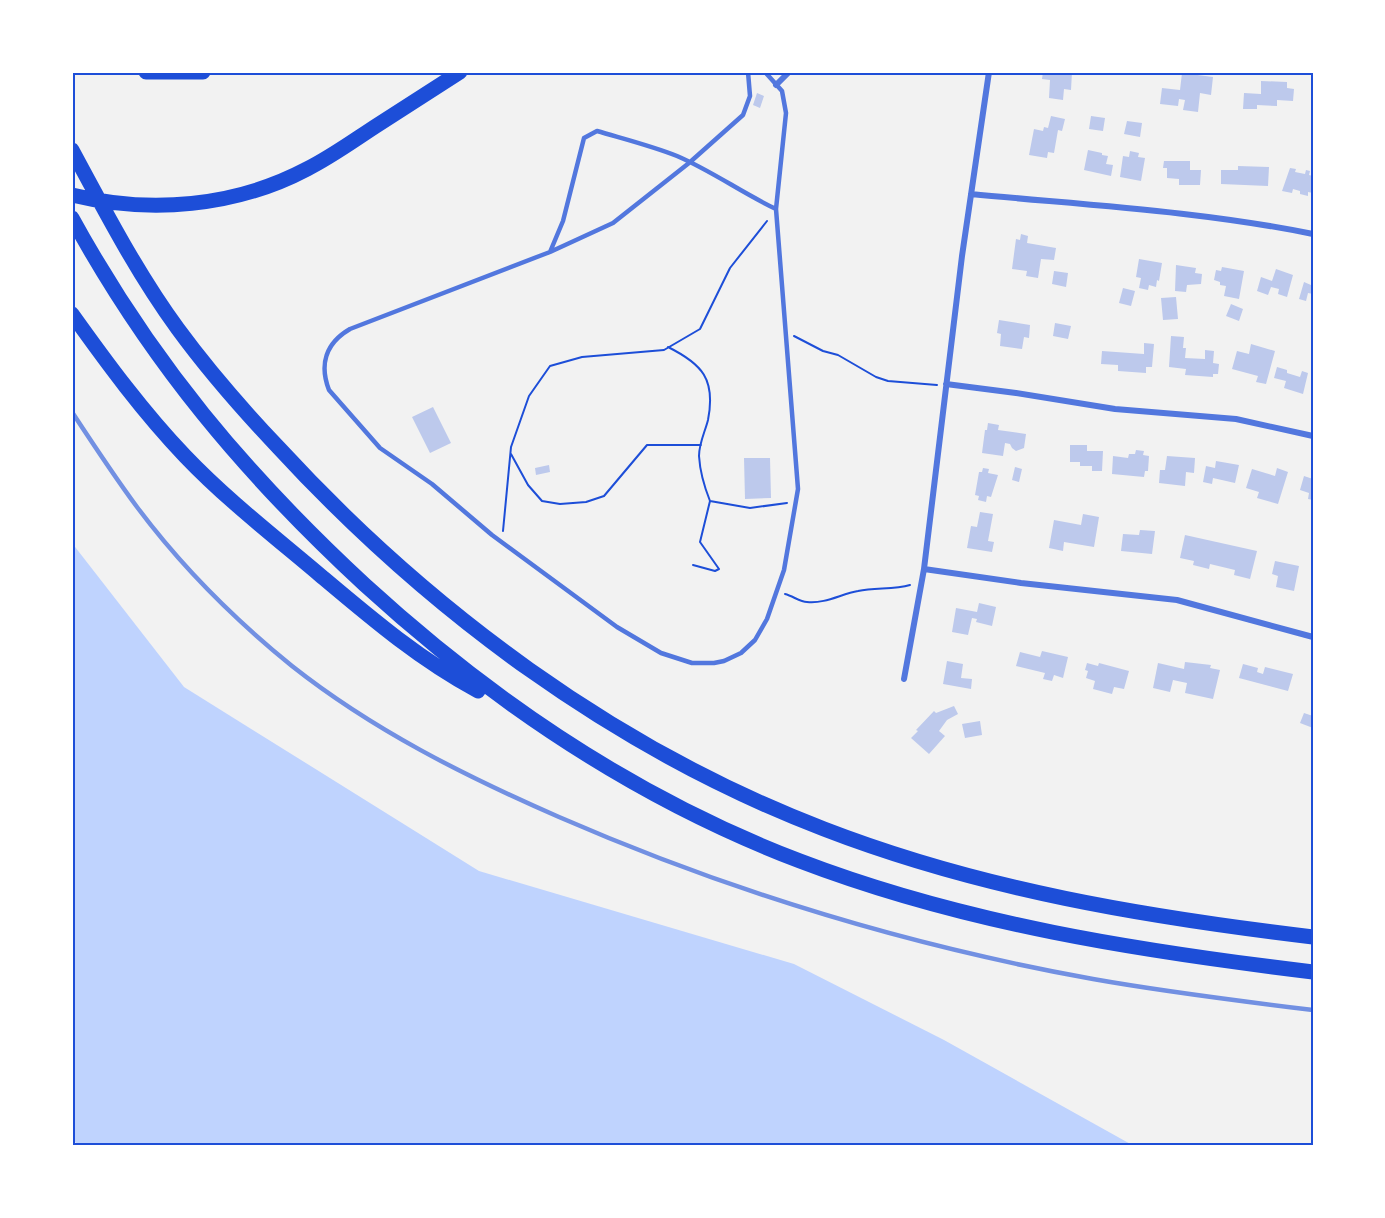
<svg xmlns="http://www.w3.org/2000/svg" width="1385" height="1218" viewBox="0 0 1385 1218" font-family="'Exo 2',sans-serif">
  <rect width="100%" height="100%" fill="#f2f2f2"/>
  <path fill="#bfd3fe" d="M 72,543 L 184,687 L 479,871 L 794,964 L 944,1040 L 1134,1146 L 81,1146 L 72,1140 Z"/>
  <path fill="#bdc9ec" d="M 1043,72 L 1072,72 L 1071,90 L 1064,89 L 1063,100 L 1049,98 L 1050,80 L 1042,79 Z
    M 1182,73 L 1213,77 L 1211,95 L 1200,93 L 1198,112 L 1183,110 L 1185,100 L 1179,99 L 1178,106 L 1160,104 L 1162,88 L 1180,90 Z
    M 1261,81 L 1287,82 L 1287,88 L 1294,89 L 1293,101 L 1277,100 L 1277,106 L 1257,105 L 1257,109 L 1243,109 L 1244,93 L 1261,94 Z
    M 757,93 L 764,96 L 760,108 L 753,105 Z
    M 1051,116 L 1065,119 L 1062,131 L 1058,130 L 1054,153 L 1048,152 L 1047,158 L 1029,155 L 1034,129 L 1043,131 L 1044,127 L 1048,128 Z
    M 1091,116 L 1105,118 L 1103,131 L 1089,129 Z
    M 1127,121 L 1142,123 L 1140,137 L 1124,134 Z
    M 1088,150 L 1102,153 L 1102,155 L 1108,156 L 1106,164 L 1113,165 L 1111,176 L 1084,170 Z
    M 1130,151 L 1139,153 L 1138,157 L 1145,158 L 1141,181 L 1120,177 L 1123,156 L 1129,157 Z
    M 1164,161 L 1190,161 L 1190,170 L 1201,170 L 1200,185 L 1179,185 L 1179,179 L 1167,178 L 1167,168 L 1163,168 Z
    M 1238,166 L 1269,167 L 1268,186 L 1221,184 L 1221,170 L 1238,170 Z
    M 1290,168 L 1296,169 L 1295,172 L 1305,174 L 1306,170 L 1310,171 L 1309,175 L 1313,176 L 1313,193 L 1308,192 L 1308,196 L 1300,194 L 1300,191 L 1293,189 L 1292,193 L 1282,191 Z
    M 1021,234 L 1028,236 L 1027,243 L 1056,248 L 1054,260 L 1041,259 L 1038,278 L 1026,276 L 1027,271 L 1012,269 L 1016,239 L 1020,240 Z
    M 1139,259 L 1162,263 L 1159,281 L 1157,280 L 1156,287 L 1149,285 L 1148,290 L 1139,288 L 1141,278 L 1136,277 Z
    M 1176,265 L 1196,268 L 1195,273 L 1202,274 L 1201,284 L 1187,285 L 1186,292 L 1175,291 Z
    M 1222,267 L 1244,271 L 1239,299 L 1224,296 L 1226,286 L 1220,285 L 1220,282 L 1214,280 L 1216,270 L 1221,271 Z
    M 1276,269 L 1293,275 L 1287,297 L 1278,294 L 1279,289 L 1271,287 L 1268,295 L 1257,291 L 1261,277 L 1272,281 Z
    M 1054,271 L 1068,273 L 1066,287 L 1052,284 Z
    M 1312,279 L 1313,294 L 1308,293 L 1306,301 L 1299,299 L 1304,282 L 1311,285 Z
    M 1123,288 L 1135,291 L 1131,306 L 1119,303 Z
    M 1176,297 L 1178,319 L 1163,320 L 1161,298 Z
    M 1231,304 L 1243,309 L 1239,321 L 1226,316 Z
    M 999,320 L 1030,325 L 1029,338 L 1024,337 L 1022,349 L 1000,346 L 1001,334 L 997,333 Z
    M 1055,323 L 1071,326 L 1068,339 L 1053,336 Z
    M 1171,336 L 1184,337 L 1183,348 L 1186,348 L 1185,358 L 1205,359 L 1205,350 L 1214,351 L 1213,363 L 1219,364 L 1218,374 L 1213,374 L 1213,377 L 1185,375 L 1186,369 L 1169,367 Z
    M 1144,343 L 1154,344 L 1152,367 L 1146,367 L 1146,373 L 1118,371 L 1118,365 L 1101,364 L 1102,351 L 1144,354 Z
    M 1251,344 L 1275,351 L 1266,384 L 1256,382 L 1258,376 L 1232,369 L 1237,351 L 1249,354 Z
    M 1277,367 L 1287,370 L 1287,373 L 1300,377 L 1302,371 L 1308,373 L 1303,394 L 1284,388 L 1286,381 L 1274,378 Z
    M 433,407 L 451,443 L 430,453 L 412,417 Z
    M 988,423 L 999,425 L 998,430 L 1026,434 L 1024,448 L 1016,451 L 1012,448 L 1010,444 L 1005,443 L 1003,456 L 982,453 L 985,430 L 987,430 Z
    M 1070,445 L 1087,445 L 1087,451 L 1103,451 L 1102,471 L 1092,471 L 1092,466 L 1080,466 L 1080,462 L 1070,462 Z
    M 1136,450 L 1144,451 L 1143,455 L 1149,456 L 1148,471 L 1145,471 L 1144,477 L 1112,474 L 1113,456 L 1128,458 L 1129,454 L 1135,454 Z
    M 1167,456 L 1195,458 L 1194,473 L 1186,472 L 1185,486 L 1159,483 L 1160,470 L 1165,470 Z
    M 744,458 L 770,458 L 771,498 L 745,499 Z
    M 1216,461 L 1239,465 L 1235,483 L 1213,478 L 1212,484 L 1203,482 L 1206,466 L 1215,468 Z
    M 549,465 L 550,472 L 536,475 L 535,468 Z
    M 1015,467 L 1022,469 L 1019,482 L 1012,480 Z
    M 983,468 L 989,469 L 988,473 L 998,475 L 991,497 L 987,496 L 986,502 L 978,500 L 979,496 L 975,495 L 979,472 L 982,472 Z
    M 1277,468 L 1288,472 L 1278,504 L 1257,498 L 1259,492 L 1246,488 L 1252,469 L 1275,476 Z
    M 1304,476 L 1313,479 L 1313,500 L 1308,499 L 1309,493 L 1300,490 Z
    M 980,512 L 993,514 L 988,541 L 994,542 L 992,552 L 967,548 L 971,526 L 977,527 Z
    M 1083,514 L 1099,517 L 1094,547 L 1064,542 L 1063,551 L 1049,548 L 1054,520 L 1081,525 Z
    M 1140,530 L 1155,531 L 1152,554 L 1121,551 L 1123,534 L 1139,535 Z
    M 1185,535 L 1257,551 L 1250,579 L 1234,575 L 1235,570 L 1210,564 L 1209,569 L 1193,565 L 1194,561 L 1180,558 Z
    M 1275,561 L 1299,566 L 1294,591 L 1276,587 L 1278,576 L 1272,574 Z
    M 979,603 L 996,607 L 992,626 L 976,622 L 977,619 L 972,618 L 968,635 L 952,632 L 956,608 L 977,612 Z
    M 1042,651 L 1068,657 L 1063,678 L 1054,675 L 1052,681 L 1043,679 L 1045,673 L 1016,666 L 1020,652 L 1040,657 Z
    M 947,661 L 963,664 L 961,678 L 972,679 L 971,689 L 943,684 Z
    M 1185,662 L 1211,665 L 1210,668 L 1220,670 L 1213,699 L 1185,693 L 1187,683 L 1173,680 L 1170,692 L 1153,688 L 1158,663 L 1184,669 Z
    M 1087,663 L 1098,666 L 1099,663 L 1129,671 L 1124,689 L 1114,687 L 1112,694 L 1093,689 L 1095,681 L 1086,678 L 1088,671 L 1085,670 Z
    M 1243,664 L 1258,668 L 1257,672 L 1263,674 L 1265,667 L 1293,674 L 1288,691 L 1239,678 Z
    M 954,706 L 958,714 L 947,720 L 939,731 L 945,736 L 929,754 L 911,738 L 918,731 L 916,730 L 934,711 L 936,713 Z
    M 1304,713 L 1313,716 L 1313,728 L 1300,723 Z
    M 980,721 L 982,735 L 965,738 L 962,724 Z"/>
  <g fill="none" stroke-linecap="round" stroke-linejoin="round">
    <path stroke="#1d4ed8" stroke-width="2" d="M 794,336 L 823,351 L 838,355 L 876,377 L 888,381 L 937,385
      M 668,347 C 702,364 716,379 708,420 C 705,432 699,443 699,456 C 700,472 704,486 710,501
      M 511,454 L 528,485 L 542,501 L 560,504 L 586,502 L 604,496 L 647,445 L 701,445
      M 503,531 L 511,447 L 529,396 L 550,366 L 582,357 L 664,350 L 700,329 L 730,268 L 767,221
      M 693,565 L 715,571 L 719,569 L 700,542 L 710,501 L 750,508 L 787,503
      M 785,594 C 793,596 800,602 807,602 C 825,604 841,594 858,591 C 875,587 893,590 910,585"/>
    <path stroke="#5277de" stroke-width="4.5" d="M 748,72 L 750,96 L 743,115 L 689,163 L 613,223 L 550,252 L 350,329 C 326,343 319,364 329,390 L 380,448 L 432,484 L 492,535 L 617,627 L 661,653 L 692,663 L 714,663 L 724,661 L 741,653 L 755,640 L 767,619 L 784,570 L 798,489 L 776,209 L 786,113 L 782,91 L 765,72
      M 550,252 L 563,221 L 584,138 L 597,131 C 624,139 652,146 677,156 C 712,171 742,193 776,209"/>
    <path stroke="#5277de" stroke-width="6" d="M 776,85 L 789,72
      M 971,194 C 1085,205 1200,211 1313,234
      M 946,384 L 1016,393 L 1115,409 L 1236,419 L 1313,436
      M 924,569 L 1021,583 L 1177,600 L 1313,637
      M 904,679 L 924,569 L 962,256 L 989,72"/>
    <path stroke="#1d4ed8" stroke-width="15" d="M 146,72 L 203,72
      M 72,150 C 105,211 137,273 178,329 C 208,370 243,410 278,447 C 429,611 615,749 824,829 C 982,890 1146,917 1313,937
      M 72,195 C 150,214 235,207 307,169 C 331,157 353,141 376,126 C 404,108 432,90 460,72
      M 72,218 C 151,362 245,474 365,585 C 494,703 637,799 800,861 C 965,924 1139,951 1313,972
      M 72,314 C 107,363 143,412 185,456 C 227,500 275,537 321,576 C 372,619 419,659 478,691"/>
    <path stroke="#7290e2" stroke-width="4.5" d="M 72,412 C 93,444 114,476 137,507 C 181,566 234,619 292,666 C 373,730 465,776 559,817 C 729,891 910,946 1093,979 C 1166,992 1239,1001 1313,1010"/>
  </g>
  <rect width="1385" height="1218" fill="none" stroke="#ffffff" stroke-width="147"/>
  <rect x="74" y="74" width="1238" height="1070" fill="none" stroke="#1d4ed8" stroke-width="2"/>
</svg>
